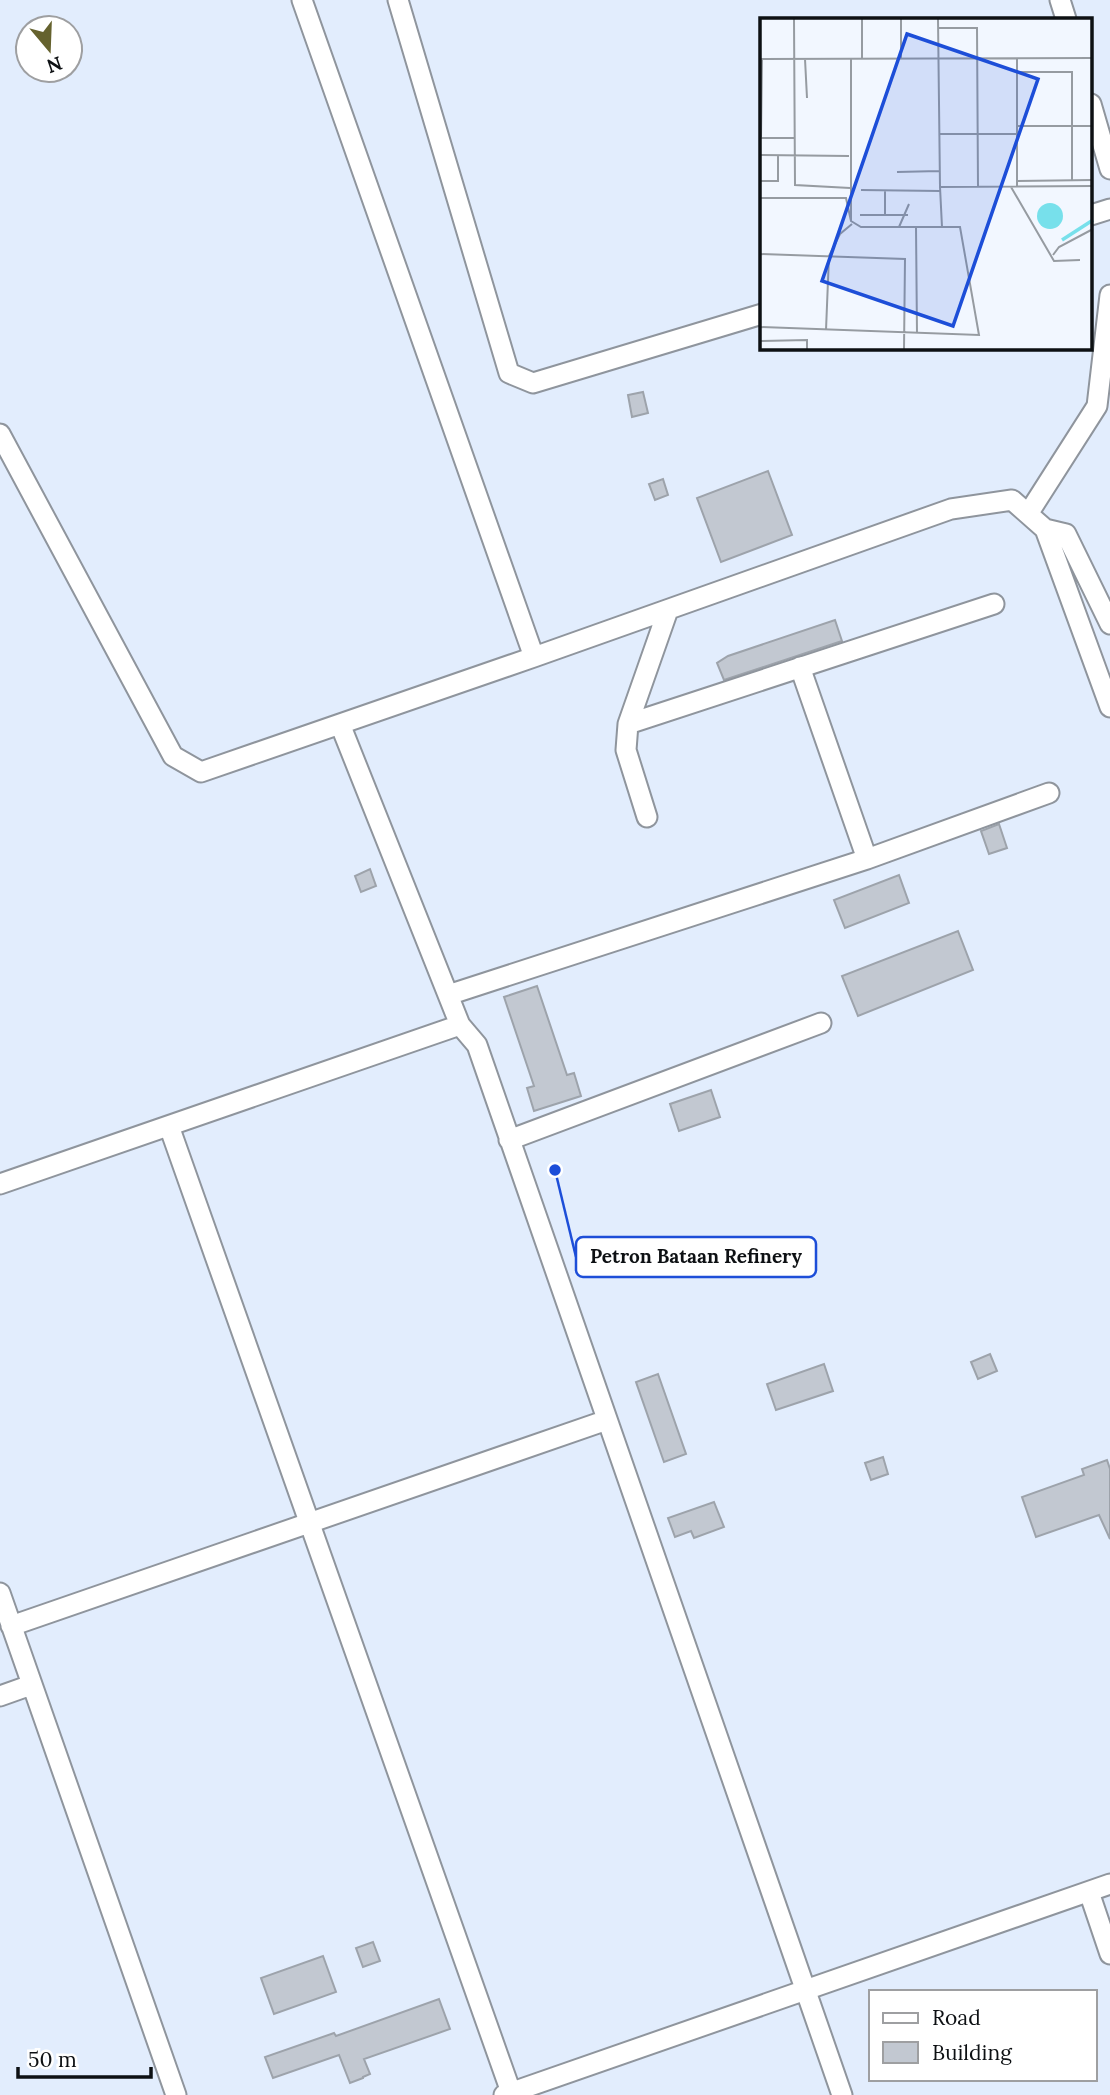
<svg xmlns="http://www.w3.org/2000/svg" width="1110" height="2095" viewBox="0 0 1110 2095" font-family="Lora,serif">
  <rect width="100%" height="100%" fill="#f2f7ff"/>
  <path fill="#e2edfd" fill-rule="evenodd" d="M 0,0 L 1110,0 L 1110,2095 L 0,2095 ZM 762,19 L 1091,19 L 1091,348 L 762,348 ZM 28,28 L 70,28 L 70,70 L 28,70 ZM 870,1992 L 1094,1992 L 1094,2079 L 870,2079 Z"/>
  <path fill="#c2c8d1" stroke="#9da3ab" stroke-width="2" d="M 643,392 L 648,413 L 632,417 L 628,395 Z
    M 768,471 L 792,535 L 721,562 L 697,498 Z
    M 663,479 L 668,495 L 655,500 L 649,484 Z
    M 835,620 L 842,641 L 724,680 L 717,663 L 728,656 Z
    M 999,824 L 1007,848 L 989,854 L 981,831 Z
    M 370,869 L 376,886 L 361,892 L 355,876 Z
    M 899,875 L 909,903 L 845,928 L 834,900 Z
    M 958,931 L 973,970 L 858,1016 L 842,976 Z
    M 537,986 L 567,1075 L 574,1073 L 581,1096 L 534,1111 L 527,1088 L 534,1086 L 504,997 Z
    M 711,1090 L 720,1117 L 679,1131 L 670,1104 Z
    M 990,1354 L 997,1371 L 978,1379 L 971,1362 Z
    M 824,1364 L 833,1391 L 776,1410 L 767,1384 Z
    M 658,1374 L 686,1454 L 664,1462 L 636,1382 Z
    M 883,1457 L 888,1474 L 871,1480 L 865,1463 Z
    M 1107,1460 L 1110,1469 L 1110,1539 L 1099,1515 L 1036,1537 L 1022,1497 L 1084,1475 L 1082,1469 Z
    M 714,1502 L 724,1527 L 694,1538 L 691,1531 L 675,1537 L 668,1518 Z
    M 373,1942 L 380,1961 L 363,1967 L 356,1948 Z
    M 323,1956 L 336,1992 L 274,2014 L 261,1978 Z
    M 439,1999 L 450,2029 L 364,2059 L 370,2074 L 363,2077 L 363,2078 L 350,2083 L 339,2055 L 273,2078 L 265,2057 L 334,2033 L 336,2036 Z"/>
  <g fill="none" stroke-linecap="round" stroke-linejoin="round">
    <g stroke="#8f959d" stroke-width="23">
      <path id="minor" d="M 302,0 L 534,657
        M 398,0 L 509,373 L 533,383 L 762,314
        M 1060,0 L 1066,19
        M 1091,104 L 1110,169
        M 1091,215 L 1110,209
        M 0,434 L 173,756 L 201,772 L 534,657 L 951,509 L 1012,500 L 1045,529 L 1110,707
        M 1028,514 L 1097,406 L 1110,295
        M 1045,529 L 1066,534 L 1110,624
        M 800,667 L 867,859
        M 628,724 L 994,604
        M 647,817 L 626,750 L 628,724 L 668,610
        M 448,995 L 867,859 L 1049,793
        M 460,1025 L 477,1045 L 842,2095
        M 169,1126 L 512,2095
        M 509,1140 L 821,1023
        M 0,1184 L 460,1025 L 340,724
        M 0,1593 L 176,2095
        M 11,1626 L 607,1420
        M 0,1696 L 31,1685
        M 1089,1892 L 1110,1954
        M 504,2095 L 1110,1884"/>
    </g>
    <use href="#minor" stroke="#fff" stroke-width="19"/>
  </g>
  <g transform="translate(760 18)">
    <rect width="332" height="332" fill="#f2f7ff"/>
    <path d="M277 198a13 13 0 1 1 26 0a13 13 0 1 1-26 0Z" fill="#77e0eb"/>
    <path fill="none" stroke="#77e0eb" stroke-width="3.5" d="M 302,222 L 333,202"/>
    <path fill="none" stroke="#969ba1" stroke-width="2" d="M 34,1 L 35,167 L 90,170M 141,1 L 141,41M 178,1 L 180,169M 178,10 L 217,10 L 218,169M 0,41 L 333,40M 45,41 L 47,80M 102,41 L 102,1M 257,41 L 257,168M 257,54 L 312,54 L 312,162M 258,108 L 333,108M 179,116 L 257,116M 1,120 L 2,42M 1,120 L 34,120M 0,137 L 89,138M 137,154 L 179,153M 0,163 L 18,163 L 18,138M 257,163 L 333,162M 251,169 L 294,243 L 320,242M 101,172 L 180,173M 125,172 L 125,197M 0,180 L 86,180 L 91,203M 100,197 L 148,197M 139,209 L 149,186M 156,209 L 157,315M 182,209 L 180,169 L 333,168M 0,236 L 145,241 L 144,331M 293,237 L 299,229 L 333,211M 0,309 L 219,317 L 200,209 L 101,209 L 91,203 L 91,41M 66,312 L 69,238 L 80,216 L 92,206M 0,323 L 47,322 L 47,331"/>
    <path fill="#1d4ed8" fill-opacity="0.15" stroke="#1d4ed8" stroke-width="3.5" d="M 147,16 L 278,61 L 193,308 L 62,263 Z"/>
    <rect width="332" height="332" fill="none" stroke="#0d1013" stroke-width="3.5"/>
  </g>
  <path fill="none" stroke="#1d4ed8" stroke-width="2.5" d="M555 1170L576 1257"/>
  <circle fill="#1d4ed8" stroke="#fff" stroke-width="2.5" cx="555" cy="1170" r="7"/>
  <rect fill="#fff" stroke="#1d4ed8" stroke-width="2.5" x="576" y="1237" width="240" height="40" rx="7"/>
  <g font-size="19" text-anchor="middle" font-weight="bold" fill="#0d1013">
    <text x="696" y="1263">Petron Bataan Refinery</text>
  </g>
  <rect x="869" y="1990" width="228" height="91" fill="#ffffff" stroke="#9e9fa1" stroke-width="2"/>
  <rect x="883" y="2013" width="35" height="10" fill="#ffffff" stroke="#9e9fa1" stroke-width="2"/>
  <text x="932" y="2025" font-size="21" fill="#0d1013">Road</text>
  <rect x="883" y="2042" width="35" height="21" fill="#c2c8d1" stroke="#9e9fa1" stroke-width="2"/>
  <text x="932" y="2060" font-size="21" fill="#0d1013">Building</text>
  <g transform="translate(49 49) rotate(161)"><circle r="33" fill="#ffffff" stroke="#9e9fa1" stroke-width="2"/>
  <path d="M0-5L12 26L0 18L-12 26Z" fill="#65622e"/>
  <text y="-10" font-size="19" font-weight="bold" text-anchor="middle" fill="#0d1013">N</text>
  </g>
  <path d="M18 2067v10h133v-10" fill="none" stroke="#0d1013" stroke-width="3.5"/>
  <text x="28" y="2067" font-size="21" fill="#0d1013" stroke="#ffffff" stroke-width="5" paint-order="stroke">50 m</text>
</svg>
